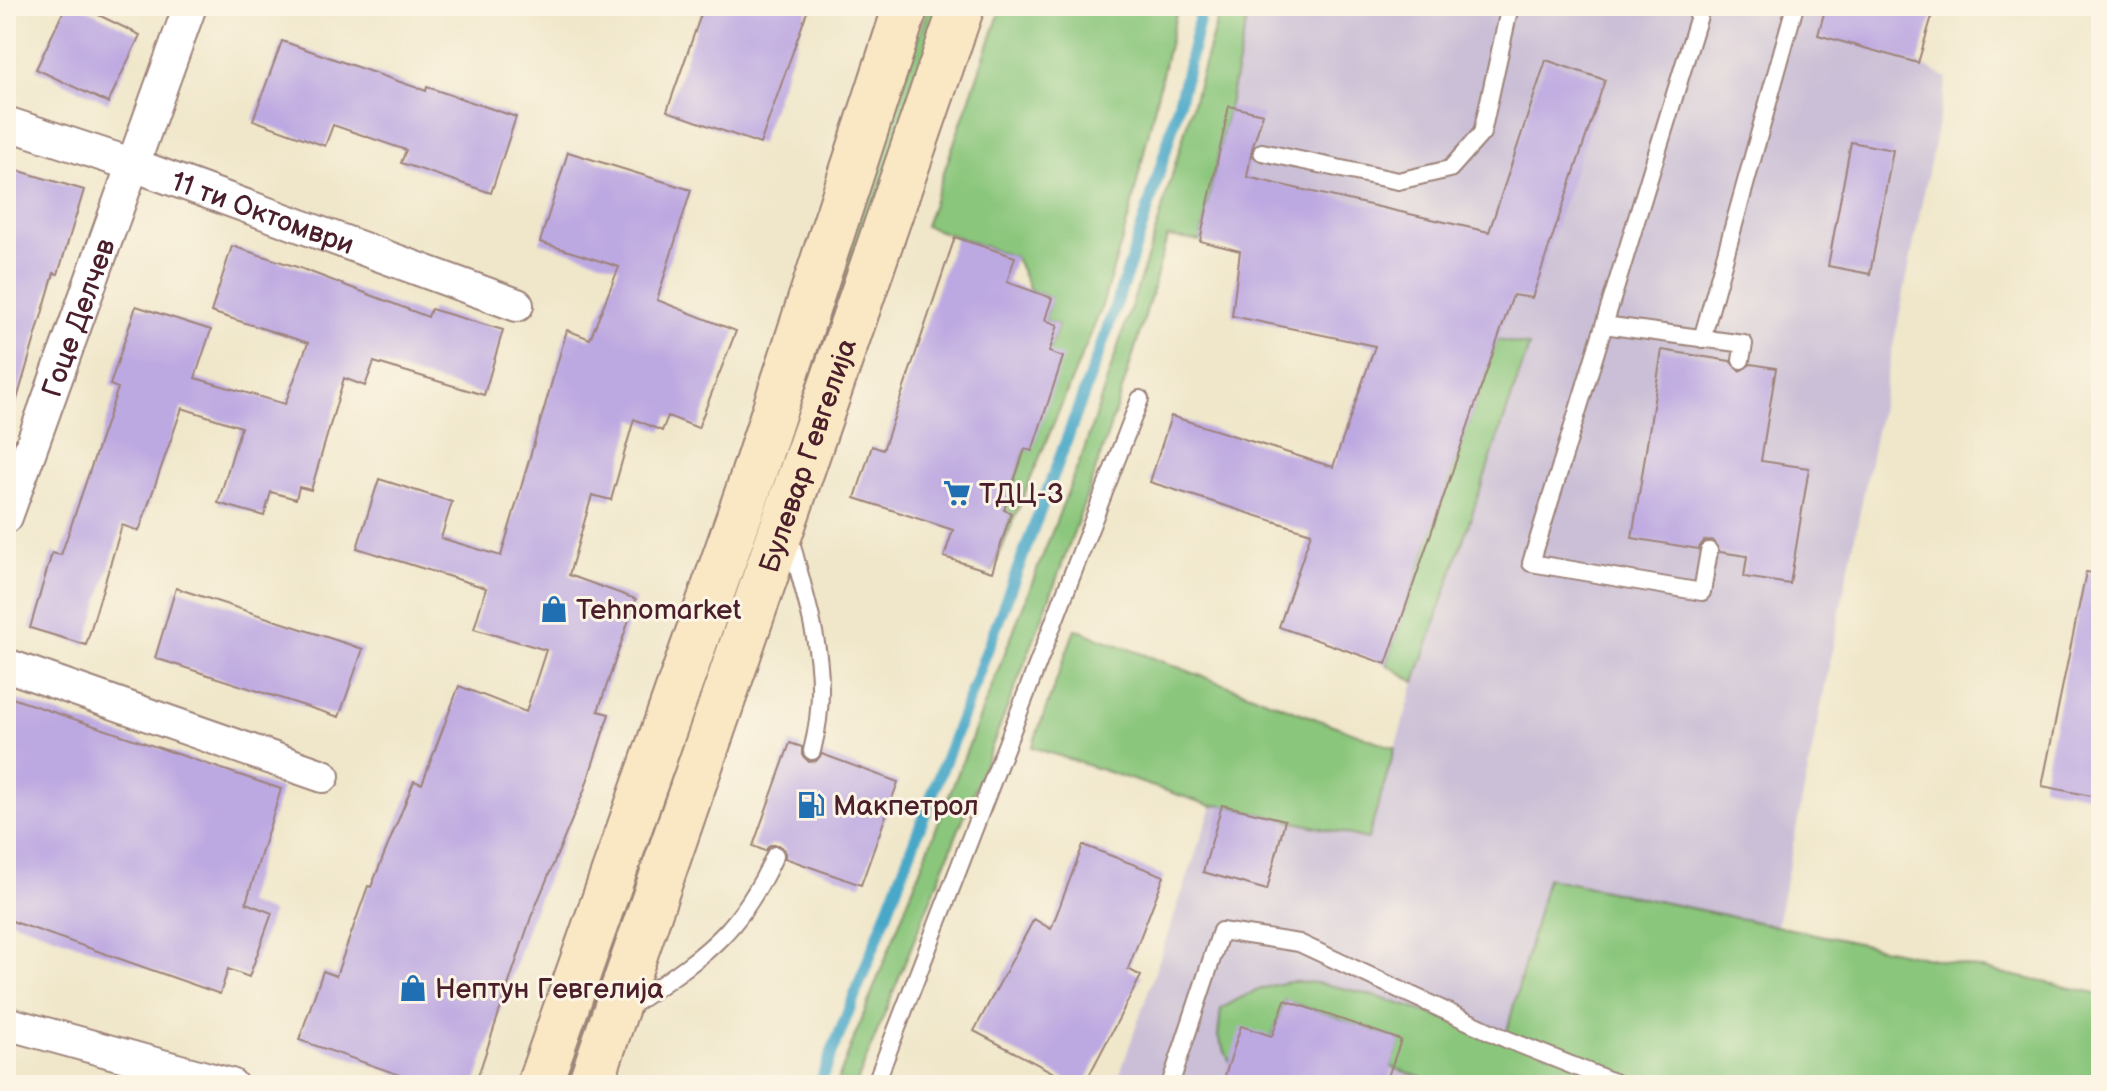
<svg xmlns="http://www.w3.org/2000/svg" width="2107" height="1091" viewBox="0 0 2107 1091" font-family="'Balsamiq Sans',sans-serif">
  <rect width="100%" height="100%" fill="#fcf5e5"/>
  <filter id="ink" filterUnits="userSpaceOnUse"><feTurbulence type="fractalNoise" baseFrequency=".0125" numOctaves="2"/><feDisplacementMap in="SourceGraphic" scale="16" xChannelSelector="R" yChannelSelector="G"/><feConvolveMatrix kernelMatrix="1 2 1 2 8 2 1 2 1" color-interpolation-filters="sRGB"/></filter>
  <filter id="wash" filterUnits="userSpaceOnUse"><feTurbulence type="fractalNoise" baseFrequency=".006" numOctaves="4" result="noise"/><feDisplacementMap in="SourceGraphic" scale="32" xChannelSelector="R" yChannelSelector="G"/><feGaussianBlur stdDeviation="1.8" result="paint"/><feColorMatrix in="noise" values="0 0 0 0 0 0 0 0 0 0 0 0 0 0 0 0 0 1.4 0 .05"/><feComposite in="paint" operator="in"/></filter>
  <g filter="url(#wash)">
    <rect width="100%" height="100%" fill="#f0e7ca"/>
    <path fill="#cabfd6" d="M 1250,6 L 1935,6 L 1918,63 L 1947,78 L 1777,925 L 2101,994 L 2101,1085 L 1116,1085 L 1212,806 L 1222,805 L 1368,838 L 1415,682 L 1529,346 L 1497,340 L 1240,251 L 1200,241 Z"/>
    <path fill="#8ac67c" stroke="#6a7254" stroke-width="2" d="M 929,6 L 950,6 L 570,1085 L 548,1085 Z
      M 1002,6 L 1178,6 L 1129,217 L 1100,312 L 992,572 L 1011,513 L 957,493 L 1010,493 L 1025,449 L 1032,450 L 1049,352 L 1058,325 L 1045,320 L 1051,298 L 1030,290 L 1015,257 L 925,226 Z
      M 1221,6 L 1250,6 L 1200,241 L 1167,237 C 1090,528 966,806 856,1085 L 836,1085 L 1084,450 L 1155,234 Z
      M 1497,340 L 1529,346 L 1415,682 L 1386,664 Z
      M 1075,629 L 1395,748 L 1368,839 L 1222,805 L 1212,806 L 1032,747 Z
      M 1547,878 L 2101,994 L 2101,1085 L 1420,1085 L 1423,1078 L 1391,1067 L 1400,1040 L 1285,1000 L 1272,1036 L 1230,1062 L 1218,1037 L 1221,1009 C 1242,996 1265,985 1290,982 C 1341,978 1453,1023 1505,1039 Z"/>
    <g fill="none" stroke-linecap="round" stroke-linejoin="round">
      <path stroke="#4aa8c8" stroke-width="12" d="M 819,1085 C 890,909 956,731 1024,553 C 1091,375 1163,193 1202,6"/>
    </g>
    <g id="blocks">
      <path fill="#bda9e1" d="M 66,6 L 80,6 L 140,35 L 108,103 L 36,69 Z
        M 704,6 L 809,6 L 760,144 L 667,111 Z
        M 1826,6 L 1935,6 L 1918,63 L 1818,35 Z
        M 282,41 L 426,91 L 427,87 L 516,117 L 491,193 L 401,163 L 406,150 L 333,125 L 325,146 L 253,120 Z
        M 1546,60 L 1605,80 L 1532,298 L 1513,295 L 1386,664 L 1279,627 L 1311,533 L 1150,482 L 1171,416 L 1333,467 L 1375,346 L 1232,316 L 1240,251 L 1200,241 L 1229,106 L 1263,114 L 1252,149 L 1247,177 L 1489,232 Z
        M 1851,142 L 1893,150 L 1870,274 L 1828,266 Z
        M 568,152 L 691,190 L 657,300 L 736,331 L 698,428 L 668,416 L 662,431 L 634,419 L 611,500 L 592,495 L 569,575 L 636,599 L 598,711 L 609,714 L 584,791 L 531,917 L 475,1085 L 400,1085 L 403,1076 L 299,1040 L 323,971 L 336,976 L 368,886 L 371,887 L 414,781 L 422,784 L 459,686 L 526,712 L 546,650 L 474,629 L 486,588 L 357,548 L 379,479 L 452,502 L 441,538 L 501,556 L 567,330 L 590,339 L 619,267 L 540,242 Z
        M 6,167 L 84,190 L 58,274 L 54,273 L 15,406 L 6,404 Z
        M 955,237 L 1015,257 L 1007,282 L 1052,298 L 1045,320 L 1058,325 L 1049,352 L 1063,357 L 1032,451 L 1025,449 L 1004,510 L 1011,513 L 992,572 L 944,557 L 953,530 L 855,498 L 872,446 L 883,450 Z
        M 232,246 L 300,268 L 428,317 L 431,309 L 503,330 L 484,395 L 374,362 L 365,386 L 344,378 L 311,490 L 299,487 L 296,499 L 271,492 L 264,516 L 218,503 L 241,427 L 182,408 L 139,531 L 122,525 L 86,645 L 30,628 L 52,553 L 61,555 L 118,388 L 110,385 L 136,306 L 211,330 L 195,378 L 285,404 L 308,343 L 211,312 Z
        M 1662,350 L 1730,361 L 1740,371 L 1751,364 L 1776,368 L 1761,461 L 1809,468 L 1790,584 L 1744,577 L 1747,556 L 1720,552 L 1712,540 L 1704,541 L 1698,549 L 1632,538 Z
        M 2086,572 L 2101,574 L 2101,798 L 2042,786 Z
        M 176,588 L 363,649 L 339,717 L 155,658 Z
        M 6,696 L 281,789 L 246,903 L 272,913 L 249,977 L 228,969 L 220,994 L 6,919 Z
        M 790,743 L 802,747 L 802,755 L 809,762 L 816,761 L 822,754 L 898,782 L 861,885 L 785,858 L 785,850 L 779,845 L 770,845 L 765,851 L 753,846 Z
        M 1222,805 L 1285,820 L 1267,890 L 1203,872 Z
        M 1083,845 L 1164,876 L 1128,969 L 1141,976 L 1084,1085 L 1077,1085 L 974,1031 L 1034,919 L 1051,929 Z
        M 1285,1000 L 1401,1040 L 1385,1085 L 1222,1085 L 1241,1026 L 1272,1036 Z"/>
    </g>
  </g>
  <g filter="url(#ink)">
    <use href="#blocks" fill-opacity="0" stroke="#9d837a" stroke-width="2"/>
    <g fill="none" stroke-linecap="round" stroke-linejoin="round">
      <g stroke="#9d837a" stroke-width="20">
        <path id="lane" d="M 1702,6 L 1531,563 L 1702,592 L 1709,551
          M 1262,152 L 1398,181 L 1450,169 L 1482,133 L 1510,6
          M 1604,325 L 1744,344 L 1741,360
          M 1702,339 L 1795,6
          M 790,537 C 809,615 833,670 812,751
          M 626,1009 C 699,958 737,939 775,855
          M 875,1085 L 1140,399
          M 1170,1085 L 1221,931 L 1299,943 L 1506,1039 L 1621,1085"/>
      </g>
      <g stroke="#9d837a" stroke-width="36">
        <g id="street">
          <path id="s1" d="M 6,123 L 131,164 L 517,305"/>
          <path id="s2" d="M 6,517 L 190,6"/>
          <path d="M 6,665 L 323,776"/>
          <path d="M 6,1023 L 231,1085"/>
        </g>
      </g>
      <g stroke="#9d837a" stroke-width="48">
        <g id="secondary">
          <path d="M 539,1085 L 748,491 L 906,6"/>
          <path id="s3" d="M 590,1085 L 962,6"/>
        </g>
      </g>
      <use href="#lane" stroke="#fff" stroke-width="16"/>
      <use href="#street" stroke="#fff" stroke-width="32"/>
      <use href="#secondary" stroke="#fae7c3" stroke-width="44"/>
    </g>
  </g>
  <defs>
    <g id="supermarket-bare" transform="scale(2.16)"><path d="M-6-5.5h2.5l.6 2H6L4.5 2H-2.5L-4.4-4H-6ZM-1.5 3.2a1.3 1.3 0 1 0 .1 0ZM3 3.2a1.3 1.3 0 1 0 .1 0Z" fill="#1f6fb2" stroke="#fcf5e5" stroke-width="2.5" paint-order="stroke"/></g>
    <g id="shop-bare" transform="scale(2.16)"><path d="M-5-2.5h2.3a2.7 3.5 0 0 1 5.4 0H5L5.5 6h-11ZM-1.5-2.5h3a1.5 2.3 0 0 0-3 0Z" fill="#1f6fb2" stroke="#fcf5e5" stroke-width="2.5" paint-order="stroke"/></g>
    <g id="fuel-bare" transform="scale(2.16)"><path d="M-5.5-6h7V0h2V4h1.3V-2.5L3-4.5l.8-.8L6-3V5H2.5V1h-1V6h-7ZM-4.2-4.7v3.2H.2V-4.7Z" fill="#1f6fb2" stroke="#fcf5e5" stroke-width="2.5" paint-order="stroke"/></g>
  </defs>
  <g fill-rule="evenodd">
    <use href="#supermarket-bare" x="957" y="493"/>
    <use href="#shop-bare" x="554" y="609"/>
    <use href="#fuel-bare" x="811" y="805"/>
    <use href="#shop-bare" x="413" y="988"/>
  </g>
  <g text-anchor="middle" stroke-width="6" stroke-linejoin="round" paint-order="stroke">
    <g font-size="28" fill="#4a1f2b" stroke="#fcf5e5">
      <text dy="10" stroke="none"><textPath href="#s1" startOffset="272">11 ти Октомври</textPath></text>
      <text dy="10" stroke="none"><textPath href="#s2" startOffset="212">Гоце Делчев</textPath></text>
      <text dy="10" stroke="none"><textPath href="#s3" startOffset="666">Булевар Гевгелија</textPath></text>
    </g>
    <g font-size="28" fill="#4a1f2b" stroke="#fcf5e5" text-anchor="start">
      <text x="979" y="503">ТДЦ-3</text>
      <text x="576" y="619">Tehnomarket</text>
      <text x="833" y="815">Макпетрол</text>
      <text x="435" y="998">Нептун Гевгелија</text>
    </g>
  </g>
  <rect width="2107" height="1091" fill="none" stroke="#fcf5e5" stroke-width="32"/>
</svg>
